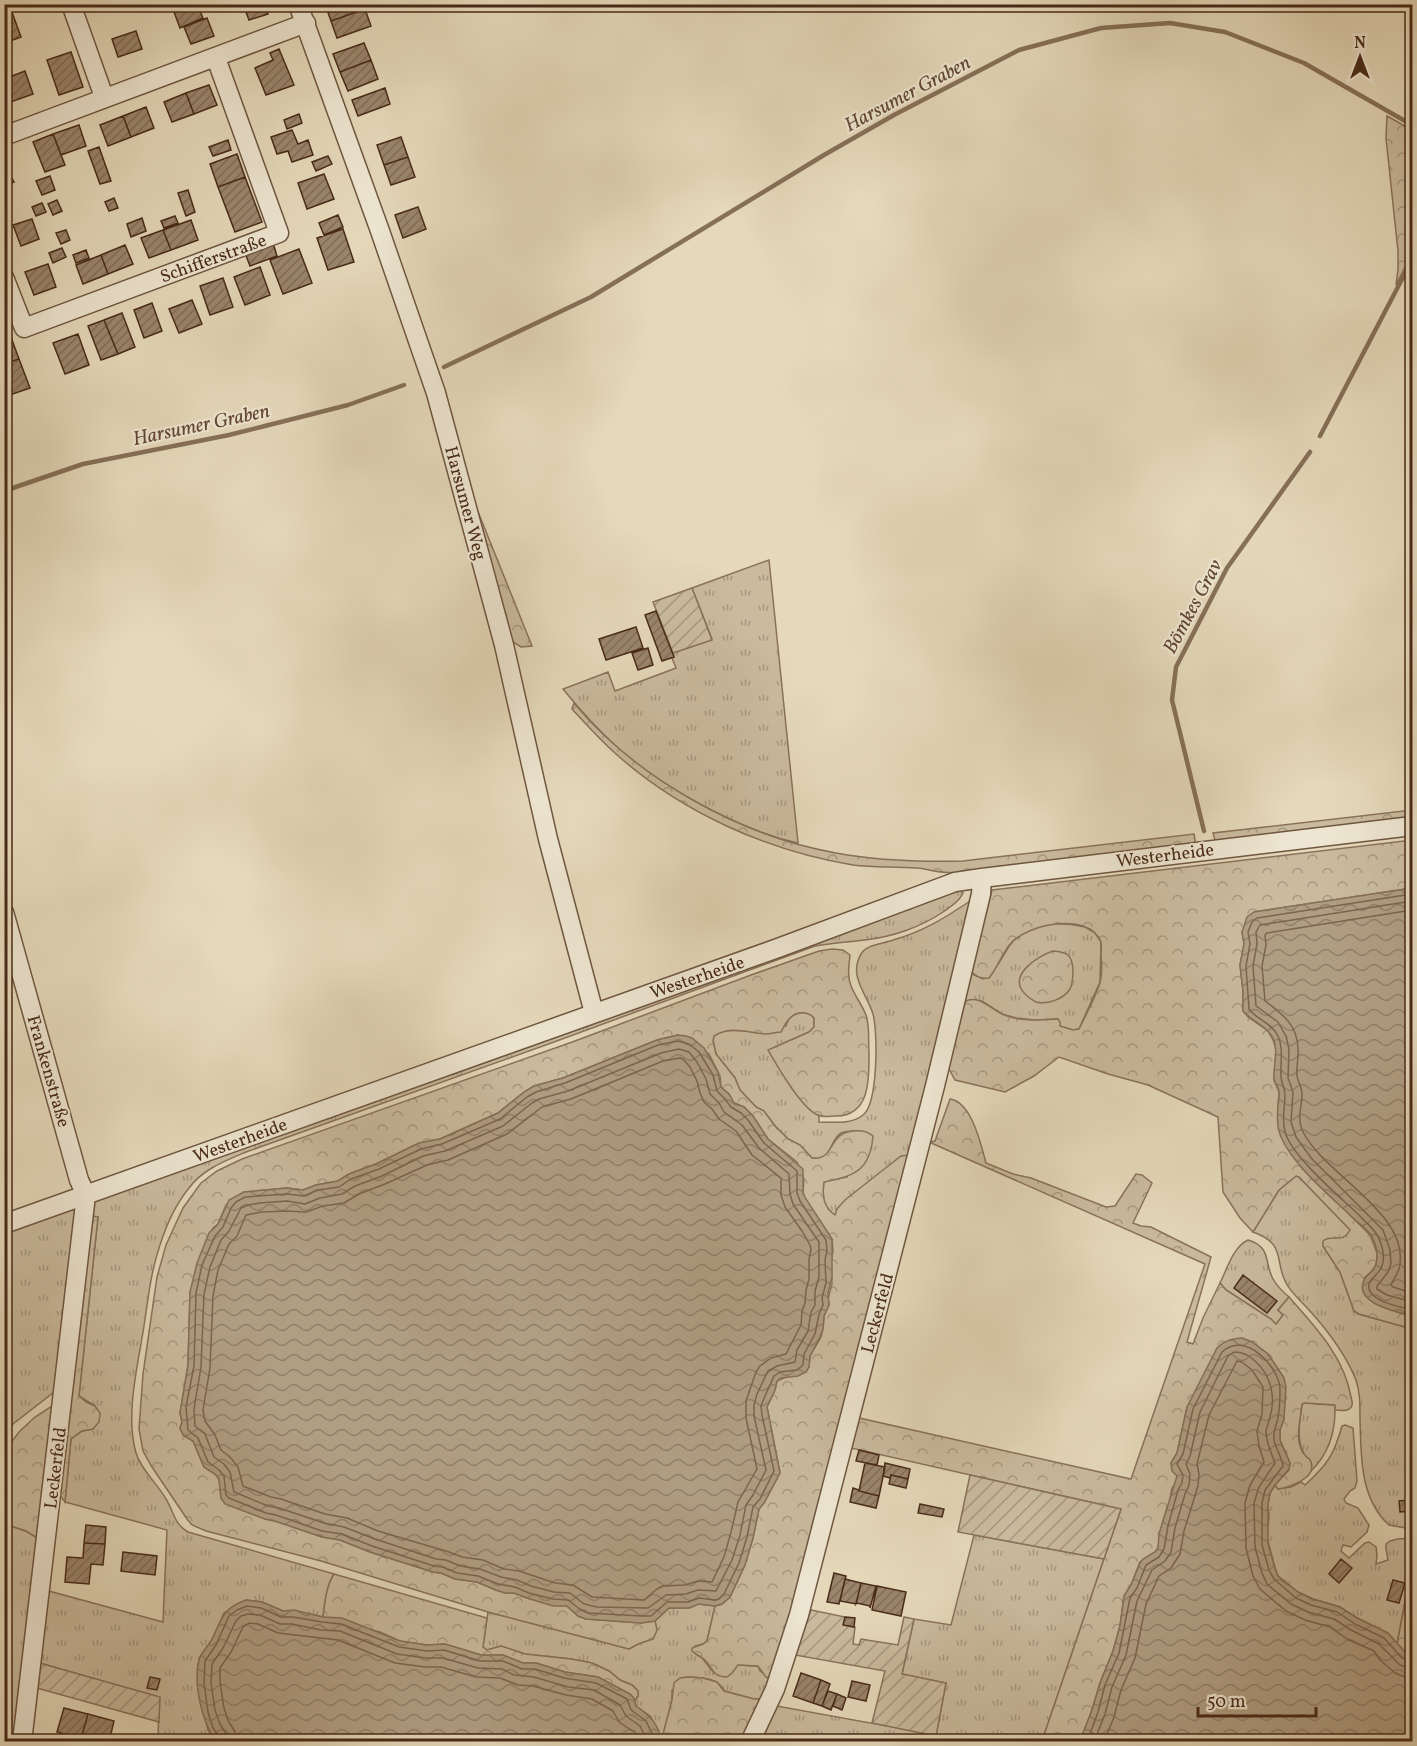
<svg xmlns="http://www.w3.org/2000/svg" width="1417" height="1746" viewBox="0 0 1417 1746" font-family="Vollkorn,serif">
  <defs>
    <pattern id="grass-tufts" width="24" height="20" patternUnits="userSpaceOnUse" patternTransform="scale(1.5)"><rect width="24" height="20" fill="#cabb9e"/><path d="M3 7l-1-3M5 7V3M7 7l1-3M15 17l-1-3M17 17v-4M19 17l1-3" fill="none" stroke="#a69880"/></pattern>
    <pattern id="forest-crowns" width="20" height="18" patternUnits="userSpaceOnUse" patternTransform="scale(1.5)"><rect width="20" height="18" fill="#cabb9e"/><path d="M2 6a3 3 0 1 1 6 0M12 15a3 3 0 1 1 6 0" fill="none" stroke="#a69880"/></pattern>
    <pattern id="garden-furrows" width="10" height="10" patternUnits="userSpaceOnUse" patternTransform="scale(1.5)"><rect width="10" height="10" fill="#cabb9e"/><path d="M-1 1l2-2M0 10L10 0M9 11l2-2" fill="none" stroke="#a69880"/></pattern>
    <pattern id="water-waves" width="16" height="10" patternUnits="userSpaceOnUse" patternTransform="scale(1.5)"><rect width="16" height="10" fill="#b09e83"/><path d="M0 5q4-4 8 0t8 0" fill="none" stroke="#91816a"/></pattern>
    <pattern id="building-hatch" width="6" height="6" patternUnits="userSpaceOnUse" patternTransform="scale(1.5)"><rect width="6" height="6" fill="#9a856c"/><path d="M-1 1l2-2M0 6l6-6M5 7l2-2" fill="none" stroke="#806d58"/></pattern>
  </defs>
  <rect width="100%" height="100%" fill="#e5d9ba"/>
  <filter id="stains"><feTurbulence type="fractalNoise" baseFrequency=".00333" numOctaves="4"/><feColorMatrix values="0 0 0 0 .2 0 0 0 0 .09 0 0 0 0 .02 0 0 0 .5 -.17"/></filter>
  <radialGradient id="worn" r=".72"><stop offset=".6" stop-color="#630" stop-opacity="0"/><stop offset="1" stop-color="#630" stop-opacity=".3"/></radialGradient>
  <path fill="url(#grass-tufts)" stroke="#89725b" stroke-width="1.5" d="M 769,560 L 798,843 C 739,830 665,789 620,750 C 599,731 580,710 563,689 L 608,672 L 615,691 L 676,668 L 672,658 L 674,657 L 673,653 L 712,639 L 692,588 Z
    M 961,890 L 963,893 C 959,902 951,906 943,912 C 921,927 892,937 865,940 C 848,942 832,943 815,946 L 554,1042 L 246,1152 C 225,1161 203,1169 189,1188 C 176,1204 166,1226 160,1245 C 151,1271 148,1299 144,1326 C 138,1364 125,1415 136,1453 C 141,1470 157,1483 166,1499 C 174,1512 174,1524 188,1532 L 334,1574 C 326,1587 325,1601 323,1617 L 294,1611 L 283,1611 L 262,1602 L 246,1600 L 224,1613 L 211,1642 L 199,1658 L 198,1667 L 198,1684 L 208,1730 L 216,1741 L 158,1741 L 159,1697 L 36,1662 L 45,1590 L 163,1622 L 167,1530 L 65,1502 L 71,1439 L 82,1431 L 93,1429 L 95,1406 L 79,1396 L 98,1217 L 90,1216 L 92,1199 Z
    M 970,901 L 911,1155 L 835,1215 C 823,1207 822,1196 824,1181 L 847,1177 L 857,1131 C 852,1131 845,1131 841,1133 C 828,1141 834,1161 812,1158 L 800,1145 L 788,1139 L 775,1126 L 764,1111 L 756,1107 L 740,1090 L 735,1078 L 716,1054 L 713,1041 L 714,1036 C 726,1028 738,1031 752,1031 C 763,1030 774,1028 786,1026 C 789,1013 805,1008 814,1018 L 814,1027 L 809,1032 L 769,1050 L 809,1109 L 819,1116 L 819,1122 C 833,1122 851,1125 863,1115 C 878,1104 878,1032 873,1014 C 867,994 848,976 861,954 C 867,944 883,944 893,940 C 922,932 945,918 970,901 Z
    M 1052,924 L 1069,924 L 1085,927 L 1095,933 L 1101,942 L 1100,982 L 1079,1029 L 1073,1030 L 1059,1026 L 1058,1019 L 1035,1020 L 1016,1018 L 1002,1014 L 982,1001 L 964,1002 L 971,971 L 974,975 L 983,979 C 1000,966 999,961 1010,945 C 1019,932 1036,927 1052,924 Z
    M 1296,1176 L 1299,1177 L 1351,1230 L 1347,1236 L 1323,1246 L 1340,1272 L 1354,1311 L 1359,1314 L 1412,1329 L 1412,1529 L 1389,1525 C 1359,1498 1361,1453 1360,1417 C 1360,1404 1360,1392 1356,1380 C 1346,1355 1328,1331 1310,1311 C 1303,1303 1292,1294 1286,1283 C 1274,1261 1287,1244 1253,1232 L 1279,1190 Z
    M 70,1207 L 78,1213 L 54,1392 L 13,1424 L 5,1434 L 4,1230 Z
    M 1248,1240 C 1272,1247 1264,1263 1273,1279 C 1277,1286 1283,1292 1289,1297 L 1278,1310 L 1283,1315 L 1276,1325 L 1271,1319 L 1226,1290 L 1220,1283 C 1227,1269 1233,1247 1248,1240 Z
    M 1305,1403 L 1335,1405 C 1336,1431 1329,1454 1310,1472 C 1314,1459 1307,1461 1303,1452 C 1296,1437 1300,1420 1302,1404 Z
    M 1345,1425 L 1353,1428 L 1357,1481 L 1355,1488 L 1350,1491 L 1344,1499 L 1346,1503 L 1358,1508 L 1369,1525 L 1367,1532 L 1351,1547 L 1343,1545 L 1341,1551 L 1349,1558 L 1365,1543 L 1369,1542 L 1376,1547 L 1377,1555 L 1376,1564 L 1388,1560 L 1386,1549 L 1386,1544 L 1390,1541 L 1398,1539 L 1412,1538 L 1412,1564 L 1397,1644 L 1388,1633 L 1357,1618 L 1340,1607 L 1313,1599 L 1298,1592 L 1278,1576 L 1275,1568 L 1267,1537 L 1269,1516 L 1268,1504 L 1270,1493 L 1275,1485 L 1278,1489 L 1291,1487 L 1301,1482 L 1305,1485 C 1327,1465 1334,1455 1342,1426 Z
    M 4,1524 L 26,1531 L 39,1539 L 14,1742 L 4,1741 Z
    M 974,1535 L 1104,1559 L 1042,1741 L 761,1742 L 777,1706 L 936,1735 L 946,1683 L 902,1674 L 914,1619 L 951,1625 Z
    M 698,1604 L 715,1606 L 707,1641 L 703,1644 L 695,1646 L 696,1654 L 702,1658 L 714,1673 L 732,1673 L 737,1665 L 758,1666 L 760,1671 L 772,1679 L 765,1699 L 754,1699 L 724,1691 C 718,1677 701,1678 688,1677 L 672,1690 L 672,1700 L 662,1739 L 650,1716 L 636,1706 L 634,1702 L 638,1696 L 638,1691 L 632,1685 L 620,1680 L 609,1671 L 592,1663 L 571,1659 L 525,1654 L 501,1646 L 487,1650 L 483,1647 L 488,1612 L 629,1649 L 638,1644 L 653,1639 L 657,1630 L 655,1621 L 669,1608 L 689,1608 Z"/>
  <path fill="url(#forest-crowns)" stroke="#89725b" stroke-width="1.5" d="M 1387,116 L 1412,130 L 1412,253 L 1396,285 L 1398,269 L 1398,251 L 1386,138 Z
    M 464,477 L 532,646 L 521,647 L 510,640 Z
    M 574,703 C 636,778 740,836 836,853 C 878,861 920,862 963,861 L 1194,834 L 1196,846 L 966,873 C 956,873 945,873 934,871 C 928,870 923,868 917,868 C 895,866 875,868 853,865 C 767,851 681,812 616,754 C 600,740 586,724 572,709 Z
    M 1412,810 L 1412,821 L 1216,844 L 1213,833 Z
    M 1412,840 L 1412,888 L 1254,912 L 1242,932 L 1244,944 L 1240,965 L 1243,991 L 1243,1011 L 1248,1017 L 1268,1031 L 1273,1040 L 1276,1049 L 1274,1080 L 1279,1092 L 1278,1107 L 1302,1167 L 1370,1235 L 1377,1253 L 1377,1264 L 1371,1272 L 1364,1278 L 1397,1312 L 1412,1316 L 1412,1329 L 1359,1314 L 1354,1311 L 1340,1272 L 1323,1246 L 1323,1241 C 1333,1233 1342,1245 1350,1230 L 1299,1177 L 1296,1176 L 1279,1190 L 1253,1232 L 1240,1218 L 1223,1192 L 1218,1117 L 1148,1085 L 1108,1074 L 1059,1057 L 1034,1076 L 1005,1092 L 955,1080 L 947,1065 L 964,1002 C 979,994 989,1008 1002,1014 C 1019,1022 1040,1020 1058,1019 L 1060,1022 L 1060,1026 L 1073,1030 L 1079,1029 C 1086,1015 1095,998 1100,983 C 1102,975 1102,964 1101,955 C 1101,951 1102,945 1101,942 C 1089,911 1028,924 1011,943 C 1002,953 998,967 989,978 C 982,979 976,977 971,971 L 992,890 Z
    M 832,949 L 843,950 L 850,955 C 849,965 847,976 851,986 C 855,996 862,1005 866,1015 C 870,1026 868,1040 869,1052 C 869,1077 871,1116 836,1116 C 831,1116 823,1118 818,1115 C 801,1108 778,1067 768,1050 L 809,1032 L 814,1027 L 814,1018 C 808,1011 797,1011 790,1018 C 786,1021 784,1027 781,1032 C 776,1032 771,1034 766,1034 C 748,1033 731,1025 714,1036 L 713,1041 L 716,1054 L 735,1078 L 740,1090 L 756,1107 L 764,1111 L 775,1126 L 788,1139 L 800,1145 L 812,1158 C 836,1161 827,1132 854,1131 C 862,1130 867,1131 873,1136 C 870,1171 854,1176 824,1182 C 822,1195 823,1207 835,1215 L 837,1209 L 845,1200 L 883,1170 L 901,1156 L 911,1155 L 795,1616 L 772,1679 L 766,1677 L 758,1666 L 738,1665 L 732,1673 L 727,1677 C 711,1676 714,1669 705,1660 C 701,1656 696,1655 692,1651 L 692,1648 L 703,1644 L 707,1641 L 715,1606 L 722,1604 L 730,1597 L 745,1565 L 753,1538 L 759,1509 L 764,1503 L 780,1473 L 767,1407 L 775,1390 L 777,1381 L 809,1367 L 810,1356 L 821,1337 L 823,1329 L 824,1316 L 829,1305 L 828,1299 L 832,1284 L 831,1261 L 833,1251 L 832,1239 L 805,1199 L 803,1193 L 804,1179 L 797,1162 L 768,1139 L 753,1116 L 744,1107 L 734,1103 L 729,1094 L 721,1087 L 720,1076 L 709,1054 L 678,1035 L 657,1040 L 563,1078 L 534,1086 L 524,1092 L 498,1113 L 440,1139 L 419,1143 L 376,1164 L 349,1174 L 338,1181 L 316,1185 L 303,1190 L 287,1188 L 244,1192 L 226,1205 L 218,1224 L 213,1228 L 190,1292 L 188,1365 L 180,1413 L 182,1422 L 180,1428 L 183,1435 L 193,1441 L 204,1467 L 215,1474 L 219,1479 L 221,1498 L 265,1519 L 275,1521 L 322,1537 L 340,1540 L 370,1552 L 433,1572 L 441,1573 L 455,1579 L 477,1582 L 496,1590 L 505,1593 L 514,1593 L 527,1598 L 553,1605 L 567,1606 L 578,1616 L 586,1619 L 641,1623 L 655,1621 L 657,1630 L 653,1639 L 638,1644 L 629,1649 L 488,1612 L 321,1561 L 206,1531 L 192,1525 L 187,1519 L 152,1467 L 143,1451 L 139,1429 L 143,1374 L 157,1277 L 166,1245 L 183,1208 L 201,1183 L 217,1171 L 242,1159 L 575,1041 L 751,975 L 819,951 Z
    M 1053,951 C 1068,952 1072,955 1073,970 C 1073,976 1073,983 1070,989 C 1064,999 1047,1005 1036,1002 C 1032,1000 1028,997 1025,994 C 1007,976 1037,956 1053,951 Z
    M 950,1099 C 972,1102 981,1145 986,1163 L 1013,1174 L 1031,1178 L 1106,1207 L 1115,1206 L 1136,1174 L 1142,1175 L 1152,1183 L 1133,1223 L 1141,1226 L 1151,1227 L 1211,1257 L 1187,1342 L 1193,1344 L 1203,1318 L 1220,1283 L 1226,1290 L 1271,1319 L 1276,1324 L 1283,1315 L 1278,1310 L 1289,1297 C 1315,1327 1344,1356 1351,1397 C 1352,1401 1354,1406 1349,1409 C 1346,1412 1339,1410 1335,1410 L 1335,1405 L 1305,1403 L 1302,1404 C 1301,1416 1297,1430 1299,1442 C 1300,1446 1302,1453 1305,1455 C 1309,1461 1308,1455 1311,1462 C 1317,1479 1289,1487 1278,1489 L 1275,1485 L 1289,1470 L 1290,1463 L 1280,1440 L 1280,1430 L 1284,1419 L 1284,1378 L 1268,1354 L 1252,1342 L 1187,1407 L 1177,1453 L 1171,1463 L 1177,1476 L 1176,1483 L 1172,1488 L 1170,1499 L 1162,1524 L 1158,1548 L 1155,1552 L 1140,1562 L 1131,1585 L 1124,1596 L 1120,1626 L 1113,1651 L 1100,1683 L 1092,1710 L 1080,1741 L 1042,1741 L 1121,1509 L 851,1448 L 859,1418 L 1131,1479 L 1205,1264 L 929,1142 L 935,1141 Z
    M 90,1216 L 98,1217 L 79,1396 L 86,1402 L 95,1406 L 100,1413 L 99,1422 L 93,1429 L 82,1431 L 71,1439 L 65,1502 L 56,1490 Z
    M 55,1404 L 39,1539 L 26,1531 L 5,1524 L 5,1450 L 20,1431 L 35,1417 Z
    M 1412,1566 L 1412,1656 L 1407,1654 L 1397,1644 Z
    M 334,1574 L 487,1618 L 483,1647 L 487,1650 L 501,1646 L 525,1654 L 571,1659 L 592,1663 L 609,1671 L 620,1680 L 632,1685 L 638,1691 L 638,1696 L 634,1702 L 630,1694 L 598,1677 L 565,1672 L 536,1663 L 523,1663 L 503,1655 L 481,1655 L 445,1644 L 427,1645 L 400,1641 L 380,1632 L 323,1617 C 325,1601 326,1587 334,1574 Z
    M 688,1677 L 703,1678 L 717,1682 L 724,1691 L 754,1699 L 765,1699 L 746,1741 L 661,1742 L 672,1700 L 674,1683 L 680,1678 Z"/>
  <path fill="url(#garden-furrows)" stroke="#89725b" stroke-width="1.5" d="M 692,588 L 712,640 L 673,653 L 653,602 Z
    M 970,1475 L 1121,1509 L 1104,1559 L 958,1532 Z
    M 811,1610 L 845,1617 L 844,1625 L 855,1627 L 853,1644 L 859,1645 L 861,1639 L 898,1645 L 904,1617 L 914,1619 L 902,1674 L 946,1683 L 936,1736 L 872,1723 L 885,1671 L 795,1655 Z
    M 36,1662 L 160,1697 L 159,1722 L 33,1687 Z"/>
  <path fill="url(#water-waves)" stroke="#867058" stroke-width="1.5" d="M 1412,888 L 1412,1316 C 1398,1312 1353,1304 1364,1280 C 1366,1276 1370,1273 1373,1270 C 1380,1260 1377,1245 1371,1235 C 1366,1228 1357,1222 1351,1216 C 1329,1195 1293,1165 1281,1137 C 1277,1128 1277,1116 1278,1106 C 1278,1102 1280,1096 1279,1092 C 1279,1088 1275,1084 1274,1079 C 1273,1065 1279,1052 1273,1038 C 1266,1025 1251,1021 1243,1011 L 1243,991 L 1240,965 L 1244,944 L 1242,932 L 1247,917 L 1254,912 Z
    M 678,1035 L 686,1036 L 692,1038 L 704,1048 L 718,1072 L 721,1087 L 729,1094 L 734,1103 L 744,1107 L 753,1116 L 768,1139 L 803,1169 L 803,1193 L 806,1199 L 832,1239 L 832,1277 L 828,1293 L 829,1305 L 824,1316 L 823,1329 L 820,1337 L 810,1356 L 809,1367 L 806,1372 L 798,1376 L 781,1378 L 777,1381 L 775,1390 L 767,1407 L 780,1473 L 764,1503 L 759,1509 L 753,1538 L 745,1565 L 730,1597 L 722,1604 L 715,1606 L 699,1604 L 689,1608 L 669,1608 L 655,1621 L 641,1623 L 586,1619 L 578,1616 L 567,1606 L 553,1606 L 527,1598 L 514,1593 L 505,1593 L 496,1590 L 477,1582 L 455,1579 L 441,1573 L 433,1572 L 370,1552 L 340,1540 L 322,1537 L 275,1521 L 265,1519 L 225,1504 L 221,1498 L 219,1479 L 215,1474 L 204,1467 L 193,1441 L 183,1435 L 180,1428 L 182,1422 L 180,1413 L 188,1365 L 190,1292 L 197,1263 L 209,1233 L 218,1224 L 229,1200 L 244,1192 L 287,1188 L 303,1190 L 316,1185 L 338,1181 L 349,1174 L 376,1164 L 419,1143 L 440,1139 L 498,1113 L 524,1092 L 534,1086 L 563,1078 L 657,1040 Z
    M 1242,1338 L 1252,1342 L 1268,1354 L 1284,1378 L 1286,1387 L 1284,1419 L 1280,1430 L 1280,1440 L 1290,1463 L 1289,1469 L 1275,1485 L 1270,1493 L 1268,1504 L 1268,1544 L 1275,1568 L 1278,1576 L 1298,1592 L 1313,1599 L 1340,1607 L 1357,1618 L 1388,1633 L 1407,1654 L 1412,1656 L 1412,1741 L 1080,1741 L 1092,1710 L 1100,1683 L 1113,1651 L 1120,1626 L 1124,1596 L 1131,1585 L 1140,1563 L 1143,1559 L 1155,1552 L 1158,1548 L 1159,1534 L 1177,1476 L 1172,1471 L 1171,1463 L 1177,1453 L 1187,1407 L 1217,1348 C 1225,1340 1231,1339 1242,1338 Z
    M 246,1600 L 262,1602 L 283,1611 L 294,1610 L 323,1617 L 342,1618 L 400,1641 L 427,1645 L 445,1644 L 481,1655 L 503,1655 L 523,1663 L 536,1663 L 565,1672 L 598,1677 L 630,1694 L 634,1698 L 636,1706 C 649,1715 660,1725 661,1741 L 216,1741 C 202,1723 193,1683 199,1660 C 201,1652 210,1645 213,1637 C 223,1616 224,1608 246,1600 Z"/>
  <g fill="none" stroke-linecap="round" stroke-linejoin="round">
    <path stroke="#7c644e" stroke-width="1.5" d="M 1412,894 L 1257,918 L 1252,922 L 1248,932 L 1250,944 L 1246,966 L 1249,1009 C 1257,1020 1272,1023 1278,1036 C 1284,1049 1280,1063 1281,1077 C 1281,1083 1285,1088 1285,1094 C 1285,1108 1281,1121 1286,1135 C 1296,1160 1339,1196 1359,1215 C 1364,1221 1371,1226 1375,1232 C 1381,1240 1386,1256 1382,1266 C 1380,1273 1371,1278 1369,1284 C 1365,1301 1401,1307 1412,1310
      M 1412,901 L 1260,925 L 1256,932 L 1257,944 L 1253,966 L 1256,1006 L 1278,1022 L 1286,1036 L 1289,1049 L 1288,1078 L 1293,1092 L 1291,1122 L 1296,1137 L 1312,1159 L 1383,1230 L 1390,1250 L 1391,1264 L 1388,1272 L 1377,1286 L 1377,1289 L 1387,1295 L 1412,1302
      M 1412,910 L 1267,933 L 1265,935 L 1266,945 L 1262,966 L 1265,1001 C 1282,1014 1297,1024 1298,1048 C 1299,1057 1296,1067 1297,1076 C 1298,1082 1302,1087 1302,1094 C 1302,1106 1297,1118 1302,1130 C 1323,1175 1413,1214 1399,1269 C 1397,1275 1393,1280 1391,1285 L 1393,1287 L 1412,1293
      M 678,1041 L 689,1044 L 699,1052 L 713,1075 L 717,1091 L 724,1098 L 731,1107 L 741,1113 L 748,1120 L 764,1143 L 797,1171 L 797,1193 L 800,1201 L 826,1240 L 827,1251 L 825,1260 L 826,1283 L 822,1298 L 823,1305 L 819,1314 L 815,1334 L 804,1354 L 803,1365 L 797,1370 L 780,1372 L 774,1376 L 765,1396 L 761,1406 L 762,1415 L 774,1471 L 760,1499 L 753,1507 L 747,1537 L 739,1563 L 724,1594 L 719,1599 L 715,1600 L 699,1598 L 688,1602 L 667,1602 L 651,1616 L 641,1616 L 588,1613 L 581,1610 L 568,1600 L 553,1599 L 529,1593 L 515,1587 L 498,1584 L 478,1576 L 457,1573 L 443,1567 L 434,1566 L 372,1546 L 342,1534 L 322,1531 L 276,1515 L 266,1513 L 229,1498 L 226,1495 L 224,1476 L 219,1470 L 208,1462 L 198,1438 L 188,1430 L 186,1407 L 194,1366 L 196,1293 L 202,1265 L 215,1236 L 223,1227 L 231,1208 L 236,1202 L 245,1197 L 287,1194 L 304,1196 L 318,1190 L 339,1187 L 351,1179 L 379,1169 L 421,1149 L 442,1144 L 500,1119 L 527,1097 L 536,1092 L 565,1083 L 658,1045 Z
      M 679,1049 L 689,1052 L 697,1062 L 706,1079 L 710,1094 L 719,1103 L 724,1112 L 742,1125 L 759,1148 L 789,1174 L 790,1194 L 793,1204 L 819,1242 L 819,1277 L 815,1291 L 815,1305 L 811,1312 L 808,1331 L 797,1350 L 795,1362 L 777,1366 L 768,1371 L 757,1394 L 754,1405 L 754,1416 L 766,1470 L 753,1495 L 746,1505 L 740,1535 L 732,1560 L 716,1591 L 698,1590 L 686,1594 L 666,1595 L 648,1608 L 597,1607 L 584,1604 L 570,1593 L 554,1592 L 531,1586 L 517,1580 L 501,1577 L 480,1569 L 460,1566 L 446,1560 L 436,1559 L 375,1539 L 344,1527 L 324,1523 L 279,1508 L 268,1506 L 234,1492 L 230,1472 L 224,1464 L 214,1457 L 205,1434 L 195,1426 L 194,1409 L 201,1367 L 204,1294 L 210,1267 L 221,1240 L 229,1231 L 241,1208 L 248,1205 L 260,1203 L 287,1201 L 305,1204 L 320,1198 L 342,1194 L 355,1186 L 382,1176 L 423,1156 L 445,1151 L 503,1126 L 532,1103 L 539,1099 L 568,1091 L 661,1053 Z
      M 680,1058 L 683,1059 L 690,1067 L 697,1081 L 700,1093 L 704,1102 L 712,1109 L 719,1119 L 736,1131 L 752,1155 L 781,1178 L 781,1195 L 785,1207 L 802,1231 L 810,1245 L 811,1249 L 809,1259 L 809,1279 L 806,1290 L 805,1303 L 802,1311 L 801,1325 L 786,1354 L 771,1358 L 760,1366 L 756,1372 L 746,1401 L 746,1418 L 757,1469 L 738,1502 L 731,1532 L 724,1557 L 712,1582 L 698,1581 L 685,1585 L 663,1586 L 657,1589 L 644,1600 L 592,1597 L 573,1585 L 555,1583 L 519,1571 L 504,1569 L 483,1560 L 462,1557 L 449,1552 L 378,1531 L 347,1518 L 325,1514 L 281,1499 L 271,1497 L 243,1486 L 238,1467 L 230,1457 L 221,1450 L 215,1435 L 205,1421 L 203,1410 L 210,1368 L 213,1296 L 218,1270 L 229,1244 L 237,1236 L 246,1215 L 261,1212 L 287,1211 L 306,1212 L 323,1206 L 344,1203 L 359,1194 L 385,1184 L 427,1165 L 448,1160 L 507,1134 L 542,1107 L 571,1099 L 663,1061 Z
      M 220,1742 L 220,1738 L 213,1728 L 208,1712 L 204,1683 L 205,1661 L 216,1645 L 229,1616 L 237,1610 L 247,1606 L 261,1608 L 281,1617 L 293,1617 L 322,1622 L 341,1624 L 399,1647 L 427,1651 L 444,1650 L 480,1661 L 503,1661 L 522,1669 L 535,1669 L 564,1678 L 596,1683 L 627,1699 L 631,1710 L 646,1721 L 656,1742
      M 227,1742 L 227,1735 L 220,1724 L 215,1710 L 211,1683 L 212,1664 L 223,1648 L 236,1621 L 241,1616 L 248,1614 L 260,1615 L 280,1624 L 292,1624 L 321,1630 L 340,1631 L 397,1654 L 426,1658 L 443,1658 L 478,1668 L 502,1669 L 514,1675 L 534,1677 L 568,1687 L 594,1690 L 620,1705 L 626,1716 L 640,1726 L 648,1742
      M 236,1742 L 235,1732 L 228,1720 L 224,1708 L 220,1682 L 220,1668 L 231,1652 L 243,1627 L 249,1623 L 258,1624 L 278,1633 L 338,1640 L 395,1663 L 425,1667 L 441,1667 L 476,1677 L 500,1678 L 518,1685 L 533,1686 L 566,1695 L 592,1699 L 613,1711 L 619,1722 L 634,1732 L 639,1742
      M 1087,1742 L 1098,1712 L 1105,1685 L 1119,1653 L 1130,1598 L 1137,1588 L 1146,1565 L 1159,1557 L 1164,1549 L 1168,1526 L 1178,1490 L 1182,1483 L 1183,1475 L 1177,1464 L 1183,1454 L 1193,1409 L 1222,1352 C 1244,1330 1279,1366 1280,1389 C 1280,1397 1280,1408 1278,1417 C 1277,1425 1273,1430 1274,1439 C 1275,1448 1282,1457 1283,1466 L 1265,1490 L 1262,1503 L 1262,1545 L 1269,1570 L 1274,1579 L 1296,1598 L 1311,1605 L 1337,1612 L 1355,1624 L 1384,1638 L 1402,1658 L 1412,1661
      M 1094,1742 L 1105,1714 L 1112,1687 L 1126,1655 L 1137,1601 L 1152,1570 L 1165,1561 L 1171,1552 L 1175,1528 L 1185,1494 L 1189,1485 L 1190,1474 L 1186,1464 L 1190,1456 L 1200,1412 L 1228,1356 L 1234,1352 C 1243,1352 1249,1355 1255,1361 C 1271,1375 1276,1397 1270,1417 C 1269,1422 1267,1426 1266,1431 C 1266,1443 1271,1452 1275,1463 L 1259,1487 L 1254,1503 L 1255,1547 L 1262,1573 L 1267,1584 L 1291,1604 L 1308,1612 L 1334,1619 L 1351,1630 L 1379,1644 L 1400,1665 L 1412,1669
      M 1104,1742 L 1114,1717 L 1121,1690 L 1135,1658 L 1146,1604 L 1159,1576 L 1171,1568 L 1180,1554 L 1184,1531 L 1198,1486 L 1199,1474 L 1197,1464 L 1209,1415 L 1237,1361 L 1242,1362 L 1252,1370 L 1263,1387 L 1262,1414 L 1257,1431 L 1259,1446 L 1264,1462 L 1250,1485 L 1245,1503 L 1246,1548 L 1253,1576 L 1260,1589 L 1286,1611 L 1305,1620 L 1330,1627 L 1347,1639 L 1374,1651 L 1380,1660 L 1395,1673 L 1405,1677 L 1412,1678"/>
    <path stroke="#867058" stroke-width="4.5" d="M 444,367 L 591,297 L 824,155 L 894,115 L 1019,50 L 1101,28 L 1170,23 L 1225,32 L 1304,63 L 1412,125
      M 1320,436 L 1412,260
      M 4,491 L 83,464 L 229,435 L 265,426 L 348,405 L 404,385
      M 1204,831 L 1172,700 L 1176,667 L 1227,568 L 1310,452"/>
  </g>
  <path fill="url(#building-hatch)" stroke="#482a18" stroke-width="1.5" d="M 4,4 L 9,4 L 21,37 L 7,42 L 4,36 Z
    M 171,4 L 197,4 L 203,18 L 180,28 Z
    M 243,4 L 265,4 L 268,14 L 249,20 Z
    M 325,4 L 363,4 L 365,9 L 331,21 Z
    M 365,9 L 371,26 L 337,38 L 331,21 Z
    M 207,18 L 214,36 L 191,44 L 184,27 Z
    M 136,31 L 142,49 L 118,57 L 112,39 Z
    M 364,43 L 371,60 L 340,72 L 333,54 Z
    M 279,49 L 294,85 L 266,95 L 255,68 L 273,60 L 270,53 Z
    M 71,52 L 83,87 L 59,95 L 47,60 Z
    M 371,60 L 378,79 L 348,91 L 340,72 Z
    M 7,63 L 12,76 L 25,71 L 33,94 L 5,104 L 4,64 Z
    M 209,85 L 217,105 L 194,114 L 186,93 Z
    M 385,88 L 390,104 L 358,116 L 352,100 Z
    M 186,93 L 194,114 L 172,122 L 164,102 Z
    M 146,107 L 154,128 L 131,137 L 123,116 Z
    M 299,114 L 302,123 L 287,129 L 284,120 Z
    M 123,116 L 131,137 L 108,146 L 100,125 Z
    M 79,125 L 86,146 L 61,155 L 53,134 Z
    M 292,130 L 298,144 L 308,140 L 313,155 L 292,162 L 288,151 L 277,154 L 271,137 Z
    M 53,134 L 65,165 L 45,172 L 33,142 Z
    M 401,137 L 408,157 L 384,165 L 377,145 Z
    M 228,140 L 231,150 L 213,156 L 209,147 Z
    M 99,147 L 111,181 L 100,184 L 88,151 Z
    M 237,154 L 245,177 L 218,187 L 210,164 Z
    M 328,156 L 332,164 L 316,171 L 312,162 Z
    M 408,157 L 415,177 L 391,185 L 384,165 Z
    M 4,163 L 14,182 L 4,186 Z
    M 324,174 L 334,199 L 307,209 L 298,183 Z
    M 50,176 L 55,190 L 42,195 L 36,181 Z
    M 245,177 L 262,222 L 235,232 L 218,187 Z
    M 188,190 L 195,212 L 186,216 L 178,193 Z
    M 114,198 L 118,208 L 109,211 L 105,202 Z
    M 57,200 L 62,211 L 53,215 L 48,204 Z
    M 42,203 L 46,212 L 36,216 L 32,207 Z
    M 418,207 L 426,229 L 403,238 L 395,215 Z
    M 338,215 L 343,227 L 324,235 L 319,223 Z
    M 175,216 L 178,223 L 164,228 L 161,221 Z
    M 142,218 L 146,231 L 131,237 L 127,224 Z
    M 32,219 L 39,239 L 21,246 L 13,225 Z
    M 191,220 L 198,240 L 171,250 L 163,230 Z
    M 343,229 L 354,262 L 328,270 L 317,238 Z
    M 66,230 L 70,240 L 61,244 L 56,233 Z
    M 163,230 L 171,250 L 149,258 L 141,238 Z
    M 273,243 L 277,256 L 250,266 L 245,253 Z
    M 125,245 L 133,264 L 108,274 L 101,255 Z
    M 62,248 L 66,257 L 53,263 L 49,253 Z
    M 299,249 L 312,283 L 283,294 L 270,260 Z
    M 86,250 L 89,258 L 76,263 L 73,255 Z
    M 101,255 L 108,274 L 83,284 L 76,265 Z
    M 48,264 L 56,287 L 34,295 L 25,272 Z
    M 260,267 L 270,295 L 245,305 L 234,277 Z
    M 223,278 L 233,307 L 210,315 L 200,286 Z
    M 192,300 L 202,324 L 179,333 L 169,309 Z
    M 152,303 L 162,331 L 144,338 L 134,310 Z
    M 122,313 L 135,347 L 118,354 L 104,320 Z
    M 104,320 L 118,354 L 101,360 L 88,326 Z
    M 8,329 L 19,359 L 4,364 L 4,330 Z
    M 78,334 L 89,365 L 65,374 L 53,343 Z
    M 19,359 L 30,388 L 4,397 L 4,364 Z
    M 656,611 L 674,657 L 662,661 L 645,615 Z
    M 636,627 L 643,648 L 606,660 L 599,639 Z
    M 648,648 L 653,665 L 638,670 L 632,653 Z
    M 1243,1275 L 1277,1301 L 1267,1313 L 1234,1288 Z
    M 859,1450 L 879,1455 L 877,1465 L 856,1461 Z
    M 865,1463 L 885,1467 L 879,1496 L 859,1491 Z
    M 885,1463 L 910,1469 L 908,1479 L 891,1475 L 890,1478 L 883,1476 Z
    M 891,1475 L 908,1479 L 906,1488 L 889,1484 Z
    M 853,1488 L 859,1490 L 859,1491 L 879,1496 L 876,1508 L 850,1502 Z
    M 1409,1500 L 1410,1511 L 1400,1512 L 1399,1501 Z
    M 920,1504 L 944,1509 L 942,1517 L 918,1513 Z
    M 86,1525 L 106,1527 L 105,1544 L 84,1543 Z
    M 84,1543 L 105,1544 L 103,1565 L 91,1564 L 89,1584 L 65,1582 L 67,1557 L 83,1558 Z
    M 123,1552 L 157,1556 L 155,1575 L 121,1571 Z
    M 1341,1559 L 1352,1568 L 1339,1583 L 1329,1574 Z
    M 834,1573 L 846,1576 L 839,1604 L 827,1602 Z
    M 845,1579 L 861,1583 L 856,1604 L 840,1601 Z
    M 1393,1580 L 1405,1583 L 1399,1603 L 1387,1600 Z
    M 861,1583 L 876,1586 L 870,1608 L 870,1606 L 857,1603 L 856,1604 Z
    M 877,1586 L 906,1592 L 901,1616 L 872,1610 Z
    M 845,1617 L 855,1618 L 854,1627 L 843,1625 Z
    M 801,1673 L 821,1680 L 813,1703 L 793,1696 Z
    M 150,1677 L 160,1679 L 157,1690 L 147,1688 Z
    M 821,1680 L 830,1684 L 822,1706 L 813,1703 Z
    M 852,1681 L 870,1685 L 866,1701 L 848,1697 Z
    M 828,1691 L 837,1694 L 831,1710 L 822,1706 Z
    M 837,1694 L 846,1698 L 842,1710 L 833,1706 Z
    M 64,1708 L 88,1714 L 81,1739 L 57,1732 Z
    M 88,1714 L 114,1721 L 109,1742 L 92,1742 L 81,1739 Z"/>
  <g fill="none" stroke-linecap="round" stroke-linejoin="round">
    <g stroke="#6f5640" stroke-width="21">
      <path id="minor" d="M 71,4 L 104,97
        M 298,4 L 380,231 L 436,393 L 504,645 L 548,839 L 594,1013
        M 4,136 L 306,23
        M 4,277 L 24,328 L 279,233 L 216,58
        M 4,912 L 79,1180 L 86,1195 L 22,1742
        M 4,1224 L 778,948 L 955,882 L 982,878 L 1412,826
        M 750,1742 L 775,1689 L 799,1615 L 935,1086 L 981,894 L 982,878"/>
    </g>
    <use href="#minor" stroke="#eee6d2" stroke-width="18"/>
  </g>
  <g text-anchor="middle" stroke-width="4.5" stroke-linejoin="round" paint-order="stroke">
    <g font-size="18" fill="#482a18" stroke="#eee6d2">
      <text transform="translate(213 258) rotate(-20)" y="6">Schifferstraße</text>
      <text transform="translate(466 503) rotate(75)" y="6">Harsumer Weg</text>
      <text transform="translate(1165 855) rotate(-7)" y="6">Westerheide</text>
      <text transform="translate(697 977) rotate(-19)" y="6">Westerheide</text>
      <text transform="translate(49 1071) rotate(74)" y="6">Frankenstraße</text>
      <text transform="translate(240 1140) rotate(-20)" y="6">Westerheide</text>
      <text transform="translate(877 1313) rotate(-75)" y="6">Leckerfeld</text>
      <text transform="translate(55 1468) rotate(-83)" y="6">Leckerfeld</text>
    </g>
    <g font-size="20" font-style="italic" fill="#624733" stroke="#eee6d2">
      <text transform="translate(907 93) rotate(-28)" y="7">Harsumer Graben</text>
      <text transform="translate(201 424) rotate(-12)" y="7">Harsumer Graben</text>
      <text transform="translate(1192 606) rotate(-62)" y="7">Bömkes Grav</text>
    </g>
  </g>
  <rect width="1417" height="1746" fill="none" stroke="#e5d9ba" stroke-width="24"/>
  <rect x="6" y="6" width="1405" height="1734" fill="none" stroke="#482a18" stroke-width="3"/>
  <rect x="12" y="12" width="1393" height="1722" fill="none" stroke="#482a18" stroke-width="1.5"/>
  <g transform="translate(1360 57)" stroke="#eee6d2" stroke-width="4.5" paint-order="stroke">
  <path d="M0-4.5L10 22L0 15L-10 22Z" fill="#482a18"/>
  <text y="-9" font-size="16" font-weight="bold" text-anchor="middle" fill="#482a18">N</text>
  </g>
  <path d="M1198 1707v9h118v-9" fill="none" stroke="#482a18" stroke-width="3"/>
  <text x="1207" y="1707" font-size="18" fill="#482a18" stroke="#eee6d2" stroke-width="4.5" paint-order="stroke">50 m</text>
  <rect width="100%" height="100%" filter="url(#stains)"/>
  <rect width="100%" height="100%" fill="url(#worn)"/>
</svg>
